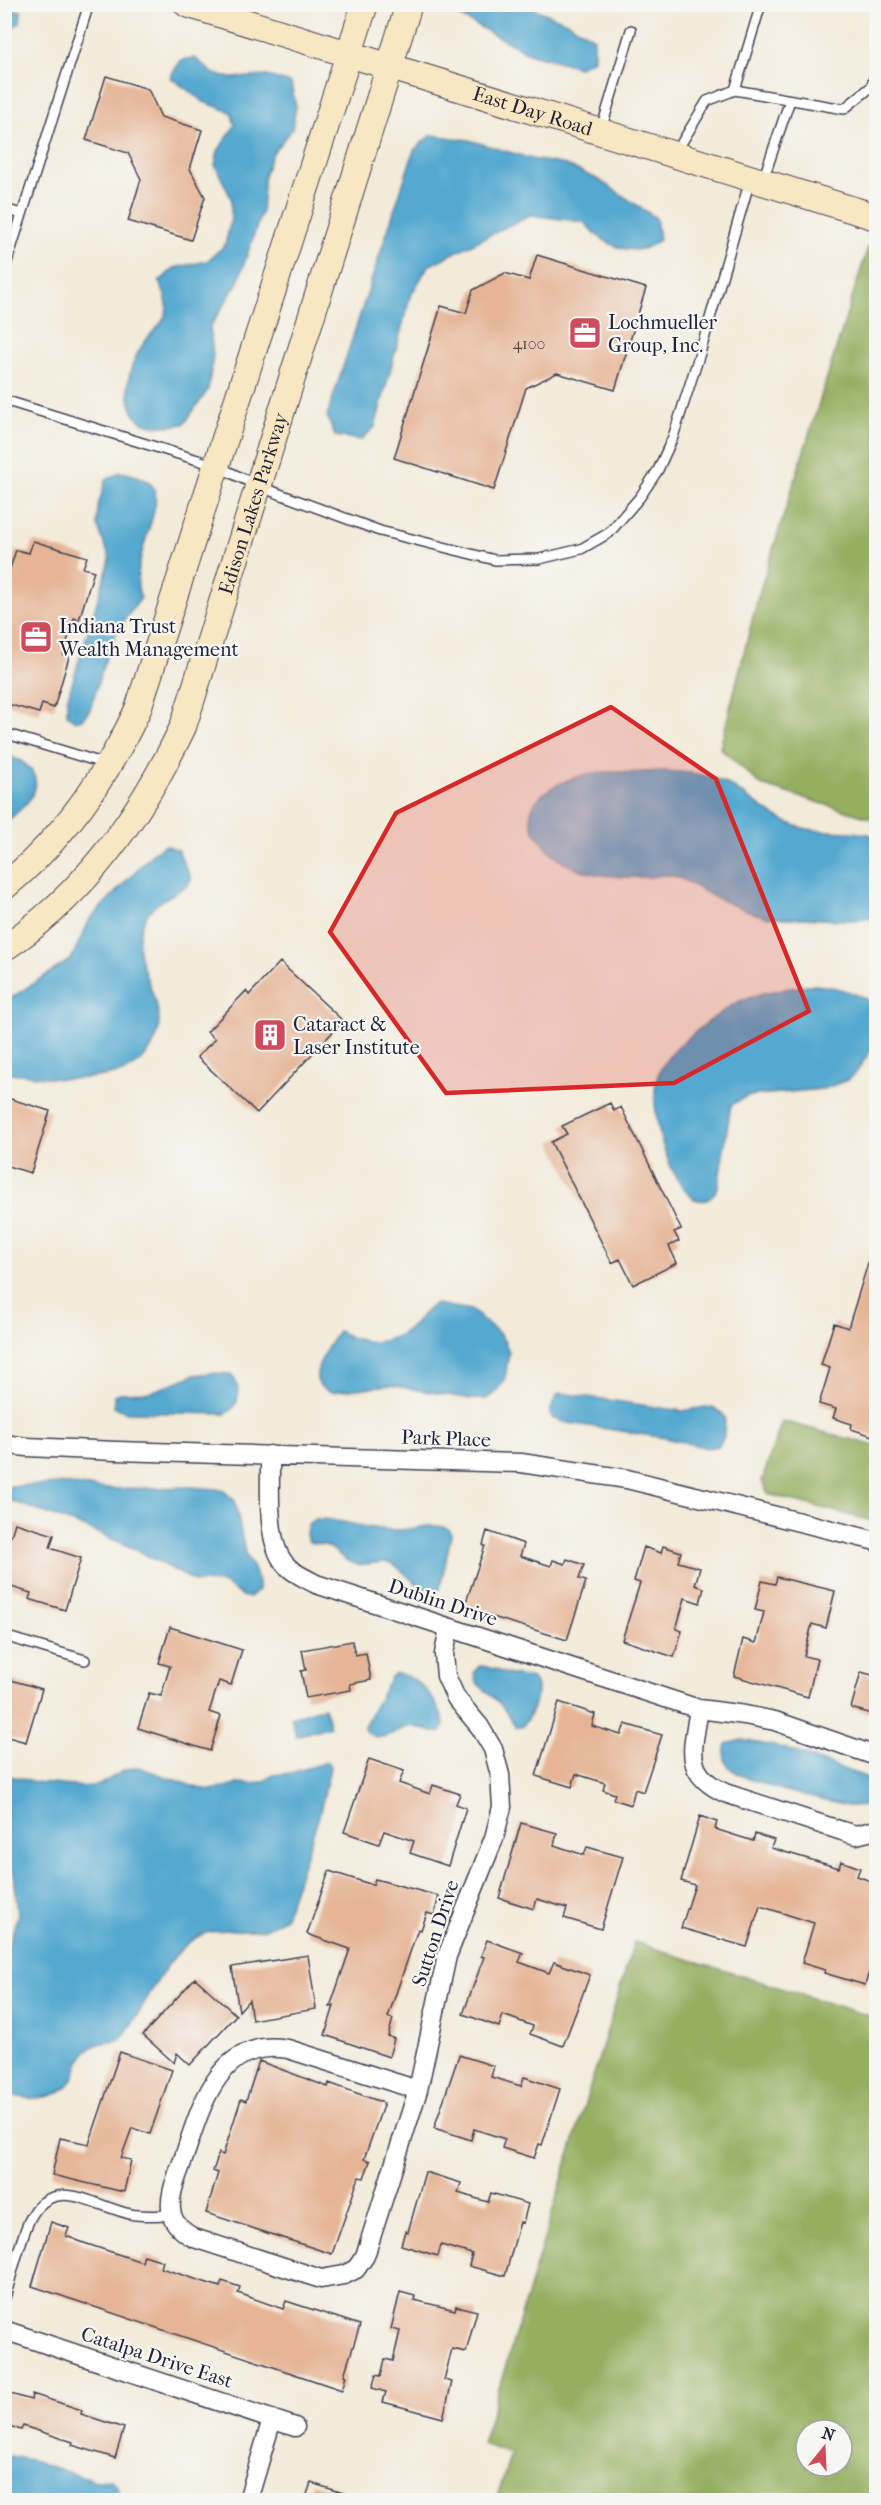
<svg xmlns="http://www.w3.org/2000/svg" width="881" height="2505" viewBox="0 0 881 2505" font-family="'IM FELL French Canon',serif">
  <rect width="100%" height="100%" fill="#f6f6f2"/>
  <filter id="ink" filterUnits="userSpaceOnUse"><feTurbulence type="fractalNoise" baseFrequency=".0167" numOctaves="2"/><feDisplacementMap in="SourceGraphic" scale="12" xChannelSelector="R" yChannelSelector="G"/><feConvolveMatrix kernelMatrix="1 2 1 2 8 2 1 2 1" color-interpolation-filters="sRGB"/></filter>
  <filter id="wash" filterUnits="userSpaceOnUse"><feTurbulence type="fractalNoise" baseFrequency=".008" numOctaves="4" result="noise"/><feDisplacementMap in="SourceGraphic" scale="24" xChannelSelector="R" yChannelSelector="G"/><feGaussianBlur stdDeviation="1.35" result="paint"/><feColorMatrix in="noise" values="0 0 0 0 0 0 0 0 0 0 0 0 0 0 0 0 0 1.4 0 .05"/><feComposite in="paint" operator="in"/></filter>
  <g filter="url(#wash)">
    <rect width="100%" height="100%" fill="#f3ebda"/>
    <path fill="#94af61" stroke="#5b684e" stroke-width="1.5" fill-rule="evenodd" d="M 869,244 L 876,246 L 876,820 L 761,785 L 720,748 L 758,597 Z
      M 782,1421 L 876,1446 L 876,1522 L 768,1494 L 762,1481 Z
      M 634,1942 L 876,2018 L 876,2500 L 496,2500 L 511,2454 L 482,2444 ZM 806,2430 L 842,2430 L 842,2466 L 806,2466 Z"/>
    <path fill="#54a9d0" stroke="#3b6686" stroke-width="1.5" d="M 4,5 L 21,11 L 20,23 L 14,26 L 5,24 Z
      M 456,5 L 525,5 L 569,23 L 594,38 L 594,59 L 579,67 L 528,53 L 454,13 Z
      M 195,58 L 214,74 L 231,78 L 267,76 L 291,83 L 296,107 L 292,129 L 272,154 L 264,176 L 262,211 L 238,282 L 210,327 L 213,356 L 208,390 L 184,424 C 167,427 138,429 132,409 C 123,383 131,360 147,339 C 153,330 163,325 166,313 C 169,302 164,292 159,282 L 174,268 L 207,261 L 225,245 L 231,219 L 231,198 L 215,165 L 218,151 L 235,125 L 231,112 L 204,102 L 170,77 L 181,60 Z
      M 431,135 L 469,140 L 532,159 L 566,165 L 599,180 L 656,218 L 659,240 C 654,243 647,248 642,249 C 619,253 597,238 584,222 L 530,215 L 428,266 L 410,297 L 375,427 L 361,440 L 335,436 L 327,416 L 414,150 Z
      M 120,472 C 131,474 147,477 153,487 C 166,507 126,565 141,598 L 118,629 L 103,666 L 90,710 L 82,719 L 75,721 L 67,715 L 67,700 L 110,559 L 97,525 L 98,506 L 106,480 Z
      M 5,755 C 14,757 23,761 30,769 C 47,791 21,809 5,823 Z
      M 656,771 C 682,771 710,773 732,787 C 754,801 774,819 799,827 C 824,835 851,828 876,836 L 876,918 C 849,922 830,919 804,918 C 790,918 777,919 763,916 C 748,912 731,904 716,898 C 703,892 680,875 667,875 C 661,874 655,877 649,877 C 624,878 591,876 568,865 C 557,859 548,851 541,841 C 510,803 555,782 588,774 C 610,769 634,775 656,771 Z
      M 165,845 L 178,850 L 191,879 L 188,885 C 171,896 151,903 143,922 C 122,969 183,1008 148,1053 C 139,1064 128,1072 114,1074 C 94,1078 71,1080 50,1078 C 35,1076 20,1073 5,1073 L 5,1002 L 71,959 L 90,919 L 154,852 Z
      M 808,985 C 832,985 856,992 876,1005 L 876,1042 L 856,1073 L 847,1080 L 823,1089 L 747,1096 L 731,1105 L 718,1187 C 712,1199 707,1203 694,1199 C 677,1186 665,1156 660,1135 C 648,1080 655,1063 699,1029 C 712,1019 729,1005 745,999 C 764,991 787,989 808,985 Z
      M 436,1304 L 471,1310 L 497,1331 L 505,1342 L 509,1352 L 505,1379 L 494,1394 L 486,1399 L 471,1399 L 390,1385 L 332,1392 C 299,1385 329,1346 338,1331 C 364,1346 388,1346 412,1326 C 421,1318 424,1309 436,1304 Z
      M 211,1373 L 230,1374 C 242,1385 241,1407 225,1414 L 127,1412 L 114,1407 L 114,1395 L 119,1393 L 151,1392 L 194,1375 Z
      M 561,1393 L 682,1411 L 706,1407 L 715,1409 L 722,1413 L 725,1418 L 724,1436 L 719,1446 L 708,1448 L 665,1438 L 563,1422 L 552,1418 L 550,1412 L 556,1396 Z
      M 63,1484 L 109,1489 L 192,1487 L 216,1489 L 224,1491 L 235,1501 L 245,1553 L 257,1577 L 259,1590 L 250,1597 L 244,1597 L 223,1583 L 196,1582 L 135,1549 L 89,1529 L 6,1499 L 10,1486 Z
      M 316,1519 C 342,1519 368,1530 395,1530 C 414,1531 432,1520 450,1530 L 451,1535 L 440,1589 C 425,1597 407,1574 396,1566 C 384,1557 368,1567 355,1564 C 342,1561 338,1551 327,1546 C 321,1543 315,1544 309,1542 L 306,1534 L 308,1524 Z
      M 479,1666 C 490,1666 497,1671 507,1674 C 514,1676 524,1676 531,1679 C 546,1686 529,1718 522,1727 L 516,1727 L 501,1705 L 477,1683 L 474,1673 Z
      M 396,1674 C 421,1675 439,1704 445,1726 L 441,1732 L 433,1732 L 412,1726 C 395,1729 382,1746 365,1731 L 364,1726 L 387,1684 L 391,1677 Z
      M 324,1707 L 330,1726 L 296,1736 L 291,1717 Z
      M 742,1740 L 784,1748 L 868,1778 L 871,1780 L 871,1797 L 863,1806 L 852,1807 C 827,1801 743,1784 728,1766 C 723,1760 724,1752 726,1744 Z
      M 327,1762 L 329,1763 L 330,1768 L 319,1816 L 285,1917 C 261,1941 226,1921 197,1937 C 162,1957 146,2010 120,2040 C 109,2043 97,2042 88,2050 C 79,2057 79,2069 73,2079 C 60,2101 25,2102 5,2092 L 5,1957 L 18,1914 L 14,1874 L 5,1848 L 5,1775 L 41,1783 L 84,1787 L 99,1785 L 125,1770 L 138,1767 L 198,1788 L 212,1790 L 241,1783 L 253,1784 L 265,1781 L 273,1775 L 291,1773 Z
      M 5,2455 L 30,2460 L 97,2481 L 111,2480 L 117,2486 L 120,2500 L 5,2500 Z"/>
    <g id="blocks">
      <path fill="#e6b596" d="M 106,76 L 148,89 L 161,117 L 202,130 L 190,169 L 205,197 L 191,240 L 128,221 L 141,179 L 128,153 L 86,140 Z
        M 537,255 L 646,288 L 615,390 L 557,373 L 526,388 L 494,490 L 394,458 L 441,306 L 466,313 L 473,290 L 505,273 L 529,280 Z
        M 33,541 L 87,557 L 83,568 L 94,571 L 79,620 L 74,618 L 63,655 L 69,657 L 54,708 L 42,704 L 39,713 L 4,703 L 4,587 L 16,550 L 29,553 Z
        M 280,962 L 343,1021 L 257,1113 L 197,1057 L 215,1039 L 207,1032 L 246,991 L 249,995 Z
        M 4,1097 L 50,1111 L 31,1173 L 4,1165 Z
        M 610,1103 L 614,1111 L 621,1107 L 681,1229 L 674,1232 L 679,1241 L 669,1246 L 677,1263 L 633,1285 L 620,1259 L 612,1263 L 551,1142 L 567,1134 L 562,1126 Z
        M 873,1247 L 876,1248 L 876,1437 L 851,1429 L 852,1424 L 833,1418 L 836,1409 L 819,1404 L 830,1368 L 821,1365 L 834,1323 L 848,1328 Z
        M 15,1523 L 54,1535 L 50,1548 L 81,1558 L 65,1610 L 29,1599 L 31,1593 L 8,1586 L 10,1579 L 4,1578 L 4,1534 L 11,1536 Z
        M 487,1531 L 524,1544 L 520,1556 L 551,1566 L 553,1560 L 565,1564 L 567,1559 L 584,1565 L 579,1579 L 586,1581 L 567,1640 L 464,1608 L 485,1546 L 483,1545 Z
        M 663,1546 L 681,1552 L 678,1562 L 700,1568 L 695,1585 L 704,1588 L 700,1603 L 685,1598 L 676,1629 L 682,1631 L 674,1657 L 622,1640 L 640,1583 L 634,1581 L 644,1547 L 661,1553 Z
        M 777,1577 L 835,1591 L 826,1628 L 812,1624 L 804,1656 L 817,1659 L 808,1697 L 734,1676 L 743,1639 L 756,1643 L 764,1612 L 755,1610 L 762,1581 L 775,1584 Z
        M 170,1627 L 242,1650 L 231,1685 L 219,1681 L 209,1712 L 221,1716 L 210,1751 L 138,1728 L 149,1693 L 161,1696 L 170,1666 L 159,1663 Z
        M 352,1641 L 355,1655 L 366,1653 L 371,1680 L 350,1684 L 351,1690 L 306,1698 L 301,1671 L 306,1670 L 302,1650 Z
        M 861,1672 L 876,1676 L 876,1715 L 851,1708 Z
        M 4,1678 L 42,1689 L 26,1742 L 4,1736 Z
        M 559,1702 L 595,1714 L 592,1726 L 621,1735 L 625,1724 L 662,1735 L 643,1792 L 635,1789 L 631,1805 L 613,1799 L 615,1794 L 603,1790 L 605,1783 L 576,1774 L 572,1787 L 536,1776 Z
        M 369,1759 L 404,1771 L 399,1783 L 430,1794 L 433,1785 L 460,1794 L 456,1804 L 466,1808 L 448,1866 L 410,1853 L 414,1841 L 384,1831 L 379,1844 L 344,1832 Z
        M 700,1816 L 717,1822 L 715,1829 L 753,1841 L 755,1834 L 774,1840 L 771,1848 L 839,1868 L 841,1861 L 860,1868 L 857,1876 L 876,1883 L 876,1949 L 865,1985 L 824,1973 L 825,1970 L 802,1963 L 814,1923 L 760,1906 L 747,1947 L 681,1928 L 695,1885 L 681,1881 Z
        M 521,1823 L 557,1833 L 554,1845 L 584,1855 L 587,1847 L 623,1857 L 601,1929 L 564,1918 L 567,1908 L 537,1899 L 534,1909 L 499,1898 Z
        M 329,1871 L 373,1885 L 375,1879 L 439,1896 L 434,1915 L 427,1913 L 421,1930 L 418,1929 L 388,2017 L 393,2019 L 388,2036 L 394,2039 L 389,2057 L 325,2035 L 334,2006 L 330,2007 L 350,1949 L 307,1934 Z
        M 487,1940 L 523,1953 L 519,1962 L 549,1973 L 554,1962 L 590,1975 L 563,2046 L 530,2034 L 533,2026 L 503,2015 L 499,2027 L 463,2014 L 484,1957 L 481,1956 Z
        M 308,1955 L 316,2009 L 252,2020 L 249,2000 L 239,2011 L 232,1967 Z
        M 195,1978 L 236,2015 L 190,2065 L 177,2053 L 174,2063 L 143,2035 Z
        M 120,2052 L 172,2070 L 150,2134 L 132,2128 L 121,2158 L 131,2160 L 124,2192 L 52,2175 L 60,2138 L 89,2144 Z
        M 459,2055 L 494,2066 L 491,2077 L 521,2086 L 524,2077 L 560,2089 L 542,2145 L 539,2144 L 534,2158 L 502,2148 L 505,2139 L 474,2129 L 471,2140 L 434,2128 Z
        M 259,2061 L 328,2087 L 329,2083 L 384,2103 L 364,2159 L 370,2161 L 364,2178 L 359,2177 L 332,2254 L 206,2213 L 218,2173 L 213,2171 L 219,2153 L 223,2155 L 241,2099 L 246,2101 Z
        M 425,2172 L 461,2183 L 458,2193 L 488,2202 L 491,2193 L 528,2204 L 523,2223 L 520,2222 L 505,2276 L 469,2266 L 472,2254 L 441,2245 L 438,2256 L 401,2245 L 405,2231 L 408,2232 Z
        M 51,2222 L 69,2228 L 66,2236 L 84,2243 L 142,2262 L 144,2255 L 163,2261 L 161,2268 L 220,2287 L 222,2281 L 240,2287 L 238,2293 L 283,2309 L 286,2301 L 360,2325 L 344,2375 L 346,2376 L 342,2390 L 32,2286 Z
        M 400,2292 L 415,2296 L 414,2300 L 455,2310 L 456,2306 L 477,2311 L 466,2352 L 452,2349 L 444,2380 L 452,2382 L 443,2418 L 383,2402 L 386,2392 L 372,2388 L 376,2375 L 381,2376 L 385,2359 L 393,2361 L 400,2331 L 391,2329 Z
        M 4,2392 L 31,2400 L 32,2394 L 82,2410 L 81,2414 L 124,2428 L 115,2458 L 72,2445 L 73,2442 L 23,2426 L 21,2430 L 4,2424 Z
        M 311,2483 L 357,2497 L 356,2500 L 305,2500 Z"/>
    </g>
  </g>
  <g filter="url(#ink)">
    <use href="#blocks" fill-opacity="0" stroke="#414053" stroke-width="1.5"/>
    <g fill="none" stroke-linecap="round" stroke-linejoin="round">
      <g stroke="#414053" stroke-width="12">
        <path id="lane" d="M 735,90 L 761,4
          M 601,130 L 631,30
          M 676,152 L 707,101 L 735,90 L 844,109 L 871,87 L 876,73
          M 763,180 L 790,100
          M 4,209 L 22,214
          M 4,271 L 89,4
          M 4,400 L 217,466 L 258,486 L 380,531 L 495,560 L 539,559 L 581,549 L 609,533 L 640,497 L 658,470 L 673,437 L 700,353 L 750,180
          M 4,733 L 106,764
          M 4,1636 L 85,1660
          M 4,2301 C 12,2275 18,2246 29,2221 C 51,2172 96,2207 130,2214 C 144,2217 159,2215 172,2215"/>
      </g>
      <g stroke="#414053" stroke-width="21">
        <path id="street" d="M 4,1444 L 27,1447 L 116,1451 L 521,1463 L 627,1479 L 876,1541
          M 270,1455 C 271,1484 264,1546 288,1567 C 295,1574 307,1579 316,1584 L 699,1709 L 745,1715 L 775,1721 L 876,1756
          M 699,1709 C 693,1749 682,1773 725,1793 L 842,1831 L 856,1835 L 876,1830
          M 418,2090 L 288,2049 C 219,2037 201,2106 184,2157 C 178,2174 167,2197 172,2215 C 175,2226 185,2233 194,2238 L 321,2279 L 344,2275 L 356,2269 L 365,2256 L 418,2090 L 447,1956 L 494,1838 L 502,1807 L 500,1775 L 493,1749 L 480,1727 L 456,1698 L 446,1676 L 444,1654 L 449,1628
          M 4,2330 L 295,2427
          M 248,2500 L 272,2419"/>
      </g>
      <g stroke="#414053" stroke-width="28">
        <g id="secondary">
          <path id="s1" d="M 187,4 L 876,217"/>
          <path d="M 4,887 C 64,838 106,778 138,709 L 365,4"/>
          <path id="s2" d="M 4,948 C 85,895 142,813 183,727 L 409,4"/>
        </g>
      </g>
      <use href="#lane" stroke="#fff" stroke-width="9"/>
      <use href="#street" stroke="#fff" stroke-width="18"/>
      <use href="#secondary" stroke="#f9e7c3" stroke-width="26"/>
    </g>
  </g>
  <path fill="#d62828" fill-opacity="0.2" stroke="#d62828" stroke-width="4.5" stroke-linejoin="round" d="M 611,707 L 716,779 L 809,1011 L 674,1083 L 446,1093 L 330,932 L 396,813 Z"/>
  <defs>
    <g id="office-square" transform="scale(1.725)"><rect x="-9" y="-9" width="18" height="18" rx="4" fill="#d1495b" stroke="#f6f6f2"/><path d="M-6-3h4V-5.5h4V-3h4V5H-6ZM-1-4.5V-3h2v-1.5ZM-6 0V1H6V0Z" fill="#fff"/></g>
    <g id="building-square" transform="scale(1.725)"><rect x="-9" y="-9" width="18" height="18" rx="4" fill="#d1495b" stroke="#f6f6f2"/><path d="M-4-6H4V6H1V3H-1V6H-4ZM-2.5-4.3h1.7v1.8h-1.7ZM.8-4.3h1.7v1.8H.8ZM-2.5-1h1.7V.8h-1.7ZM.8-1h1.7V.8H.8Z" fill="#fff"/></g>
  </defs>
  <g fill-rule="evenodd">
    <use href="#office-square" x="585" y="333"/>
    <use href="#office-square" x="36" y="637"/>
    <use href="#building-square" x="270" y="1035"/>
  </g>
  <g text-anchor="middle" stroke-width="4.5" stroke-linejoin="round" paint-order="stroke">
    <g font-size="16" fill="#534752">
      <text x="529" y="349">4100</text>
    </g>
    <g font-size="20" fill="#22223b" stroke="#f6f6f2">
      <text dy="7" stroke="none"><textPath href="#s1" startOffset="362">East Day Road</textPath></text>
      <text dy="7" stroke="none"><textPath href="#s2" startOffset="522">Edison Lakes Parkway</textPath></text>
      <text transform="translate(446 1438) rotate(2)" y="7">Park Place</text>
      <text transform="translate(443 1602) rotate(18)" y="7">Dublin Drive</text>
      <text transform="translate(435 1933) rotate(-72)" y="7">Sutton Drive</text>
      <text transform="translate(157 2357) rotate(18)" y="7">Catalpa Drive East</text>
    </g>
    <g font-size="20" fill="#22223b" stroke="#f6f6f2" text-anchor="start">
      <text x="608" y="329">Lochmueller<tspan x="608" dy="23">Group, Inc.</tspan></text>
      <text x="59" y="633">Indiana Trust<tspan x="59" dy="23">Wealth Management</tspan></text>
      <text x="293" y="1031">Cataract &amp;<tspan x="293" dy="23">Laser Institute</tspan></text>
    </g>
  </g>
  <rect width="881" height="2505" fill="none" stroke="#f6f6f2" stroke-width="24"/>
  <g transform="translate(824 2448) rotate(18)"><circle r="28" fill="#f6f6f2" stroke="#a1a1a9" stroke-width="1.5"/>
  <path d="M0-4.5L10 22L0 15L-10 22Z" fill="#d1495b"/>
  <text y="-9" font-size="16" font-weight="bold" text-anchor="middle" fill="#22223b">N</text>
  </g>
</svg>
